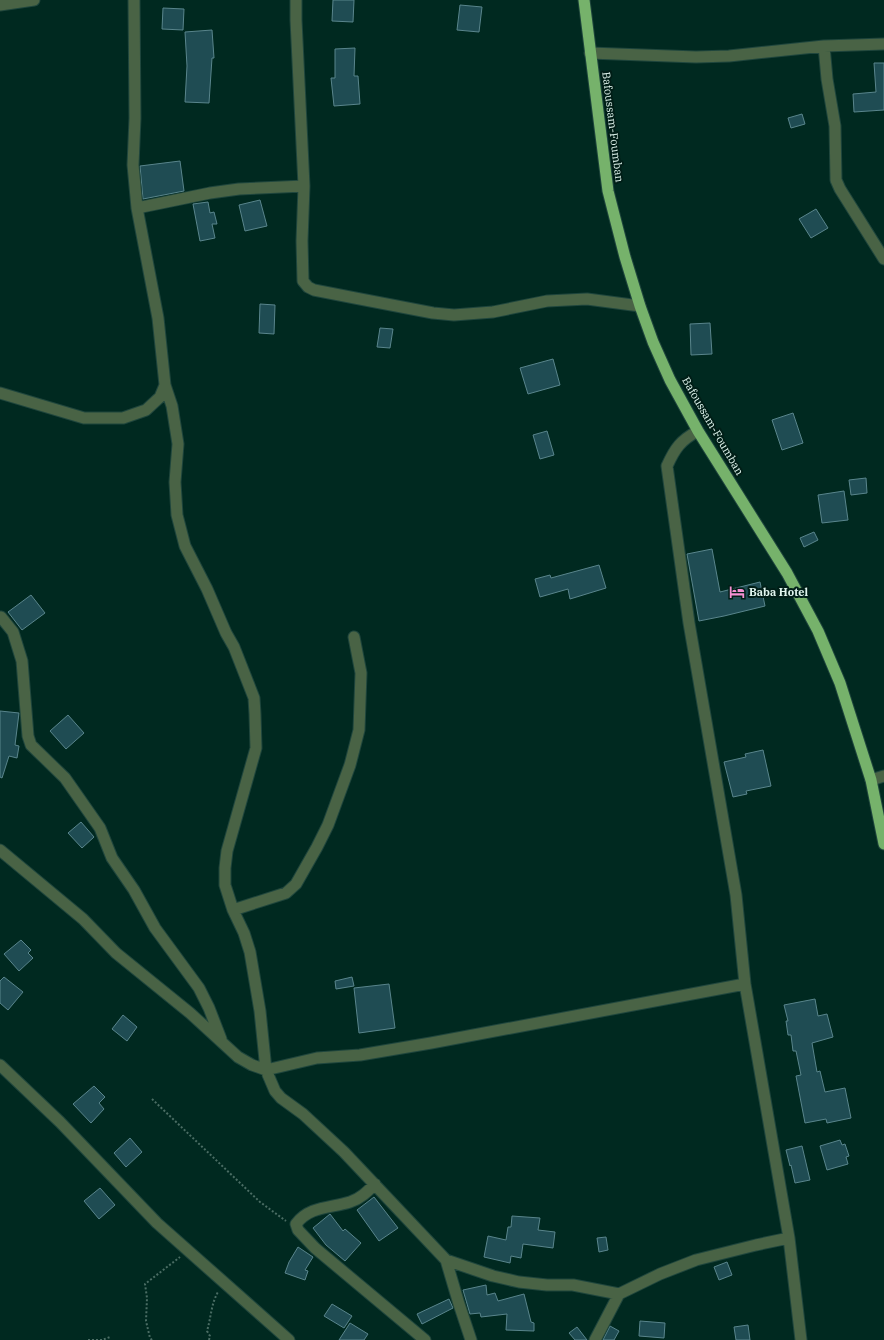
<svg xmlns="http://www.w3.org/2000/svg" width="884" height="1340" viewBox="0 0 884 1340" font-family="'IBM Plex Serif',serif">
  <rect width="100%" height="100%" fill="#002920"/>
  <path fill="#1f4c53" stroke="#59858c" d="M 333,0 L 354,0 L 353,22 L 332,21 Z
    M 460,5 L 482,7 L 479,32 L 457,30 Z
    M 163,8 L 184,9 L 183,30 L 162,29 Z
    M 212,30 L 214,58 L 212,58 L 209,103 L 185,102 L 187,66 L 185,32 Z
    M 355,48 L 354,76 L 358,76 L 360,104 L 334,106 L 331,78 L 335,78 L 335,49 Z
    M 874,63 L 884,63 L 884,110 L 854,112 L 853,94 L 876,92 Z
    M 802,114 L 805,124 L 791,128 L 788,118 Z
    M 180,161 L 184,191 L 143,199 L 140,166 Z
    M 260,200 L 267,226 L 245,231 L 239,205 Z
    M 208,202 L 210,213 L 214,212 L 217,224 L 212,224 L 215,238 L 200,241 L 193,204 Z
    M 816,209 L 828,228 L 811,238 L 799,219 Z
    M 260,304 L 275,305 L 274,334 L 259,333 Z
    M 710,323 L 712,354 L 691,355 L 690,324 Z
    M 380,328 L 393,329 L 390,348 L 377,347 Z
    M 553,359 L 560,385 L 528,394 L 520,368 Z
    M 793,413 L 803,443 L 782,450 L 772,420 Z
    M 547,431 L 554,455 L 540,459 L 533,435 Z
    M 866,478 L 867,493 L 851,495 L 849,480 Z
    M 844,491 L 848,520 L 822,523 L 818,495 Z
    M 814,532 L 818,540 L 804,547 L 800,538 Z
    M 712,549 L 720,592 L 760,582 L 765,606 L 724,616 L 699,621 L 687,554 Z
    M 599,565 L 606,588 L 570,599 L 568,589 L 540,597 L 535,579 L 550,575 L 551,578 Z
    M 31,595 L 45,613 L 22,630 L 8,612 Z
    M 0,711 L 19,713 L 15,745 L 19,746 L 17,758 L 9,756 L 2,778 L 0,777 Z
    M 68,715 L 84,733 L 66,749 L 50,731 Z
    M 763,750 L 771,786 L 746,791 L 747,794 L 733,797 L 724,762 L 746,757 L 745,754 Z
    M 81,822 L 94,837 L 82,848 L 68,833 Z
    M 21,940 L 31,950 L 28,953 L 33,958 L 19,971 L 4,954 Z
    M 4,977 L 23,992 L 8,1010 L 0,1003 L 0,981 Z
    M 352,977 L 354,986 L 336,989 L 335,981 Z
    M 389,984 L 395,1028 L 359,1033 L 354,988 Z
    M 815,999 L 818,1016 L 827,1014 L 833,1037 L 812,1043 L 817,1072 L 820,1071 L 825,1092 L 845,1088 L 851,1118 L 827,1123 L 826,1119 L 805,1123 L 796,1076 L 801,1075 L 796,1051 L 793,1051 L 791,1035 L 788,1035 L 786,1021 L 788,1021 L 784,1005 Z
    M 123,1015 L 137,1027 L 127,1041 L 112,1029 Z
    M 94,1086 L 105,1097 L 99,1103 L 104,1109 L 91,1123 L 73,1104 Z
    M 130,1138 L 142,1152 L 126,1167 L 114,1153 Z
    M 840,1140 L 842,1145 L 845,1144 L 849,1156 L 846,1157 L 848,1164 L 827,1170 L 820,1146 Z
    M 802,1146 L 810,1180 L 795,1183 L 791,1165 L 790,1166 L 786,1150 Z
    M 100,1188 L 115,1205 L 99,1219 L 84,1201 Z
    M 374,1197 L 398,1228 L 379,1241 L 357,1210 Z
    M 330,1214 L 343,1231 L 345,1229 L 361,1243 L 345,1261 L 326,1245 L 313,1228 Z
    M 512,1216 L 540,1218 L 538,1230 L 555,1232 L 553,1248 L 523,1244 L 521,1258 L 511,1256 L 510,1263 L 484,1257 L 488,1236 L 506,1240 L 508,1227 L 511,1227 Z
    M 606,1237 L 608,1250 L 599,1252 L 597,1238 Z
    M 298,1247 L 313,1257 L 305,1270 L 308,1271 L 305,1280 L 285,1273 L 289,1262 Z
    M 727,1262 L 732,1275 L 719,1280 L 714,1267 Z
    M 486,1285 L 487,1295 L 495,1293 L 498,1301 L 524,1294 L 531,1322 L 534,1323 L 534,1331 L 506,1330 L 507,1314 L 481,1317 L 480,1313 L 470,1314 L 463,1290 Z
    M 449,1299 L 453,1308 L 422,1324 L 417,1314 Z
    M 332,1304 L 352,1316 L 344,1328 L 324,1316 Z
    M 640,1321 L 665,1323 L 664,1338 L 639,1336 Z
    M 350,1323 L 368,1334 L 364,1340 L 339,1340 Z
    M 748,1325 L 750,1340 L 736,1340 L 734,1327 Z
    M 610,1326 L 619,1331 L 614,1340 L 603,1340 Z
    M 577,1327 L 587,1340 L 575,1340 L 569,1333 Z"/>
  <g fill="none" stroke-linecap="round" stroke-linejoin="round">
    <g stroke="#1f463d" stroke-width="13">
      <path id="minor" d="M 296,0 L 296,20 L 304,186 L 302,241 L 303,281 L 308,287 L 314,290 L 355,298 L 433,313 L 454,315 L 493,312 L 547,301 L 587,299 L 640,306
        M 0,5 L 34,0
        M 824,46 L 884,44
        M 590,53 L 696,57 L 729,56 L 824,46 L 827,79 L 835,126 L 836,180 L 840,189 L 884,259
        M 137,208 L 210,193 L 239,189 L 304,186
        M 165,385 L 172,406 L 178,444 L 175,482 L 177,515 L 185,546 L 207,589 L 226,633 L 234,647 L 254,698 L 255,714 L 256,748 L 227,851 L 225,868 L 225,885 L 233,910 L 244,933 L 250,952 L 260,1011 L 266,1070 L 275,1091 L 281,1098 L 303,1114 L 344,1152 L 446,1260 L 459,1304 L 471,1340
        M 0,393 L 84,418 L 123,418 L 146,410 L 160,397 L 165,385 L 158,318 L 137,208 L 133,165 L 135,118 L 134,0
        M 698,431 C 681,440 675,448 667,466 L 689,623 L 736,895 L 745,984 L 789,1238 L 801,1340
        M 1,617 L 13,632 L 22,661 L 28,736 L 31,745 L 65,778 L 100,828 L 112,858 L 134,890 L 155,928 L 199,988 L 209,1008 L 221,1039
        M 871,780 L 884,776
        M 0,850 L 83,919 L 116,953 L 190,1013 L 238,1057 L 252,1065 L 266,1070 L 317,1058 L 360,1055 L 431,1043 L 745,984
        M 233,910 L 286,893 L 296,884 L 317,847 L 328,825 L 350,765 L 359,730 L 361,673 L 354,637
        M 0,1065 L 60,1122 L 157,1223 L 289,1340
        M 375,1184 C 367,1192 360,1199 350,1202 C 331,1208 309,1206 296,1224 L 298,1230 L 315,1248 L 425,1340
        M 446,1260 L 493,1276 L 519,1282 L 547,1285 L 573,1285 L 619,1294
        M 595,1340 L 619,1294 L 660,1274 L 696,1260 L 756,1245 L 789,1238"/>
    </g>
    <g stroke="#1f463d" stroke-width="13">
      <path id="trunk" d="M 584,0 L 608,191 L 625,257 L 640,306 L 653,342 L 670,380 L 698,431 L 787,573 L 818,631 L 840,683 L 871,780 L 884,844"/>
    </g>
    <path stroke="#4a6d64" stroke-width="2" stroke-dasharray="2 2" stroke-linecap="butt" d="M 152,1099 L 260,1202 L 286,1221
      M 88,1340 L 102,1340 L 110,1337
      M 152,1340 L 150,1338 L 146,1321 L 147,1298 L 145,1284 L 180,1257
      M 209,1340 L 210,1336 L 207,1331 C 211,1318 211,1304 218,1292"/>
    <use href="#minor" stroke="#496345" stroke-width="11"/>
    <use href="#trunk" stroke="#76b26b" stroke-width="11"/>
  </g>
  <defs>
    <g id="hotel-bare" transform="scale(1.2)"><path d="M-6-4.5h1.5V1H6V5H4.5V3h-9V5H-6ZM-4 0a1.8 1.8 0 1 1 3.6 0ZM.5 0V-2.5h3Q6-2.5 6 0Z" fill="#f591d3" stroke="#001e17" stroke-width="2.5" paint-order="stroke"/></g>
  </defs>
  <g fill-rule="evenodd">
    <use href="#hotel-bare" x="737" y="592"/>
  </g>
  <g text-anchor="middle" stroke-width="4" stroke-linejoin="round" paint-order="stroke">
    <g font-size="11" fill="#e0f5ee" stroke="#001e17">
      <text transform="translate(613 127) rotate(83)" y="4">Bafoussam-Foumban</text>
      <text transform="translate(713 426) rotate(60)" y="4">Bafoussam-Foumban</text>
    </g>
    <g font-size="11" font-weight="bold" fill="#e0f5ee" stroke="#001e17" text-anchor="start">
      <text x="749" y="596">Baba Hotel</text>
    </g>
  </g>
</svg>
